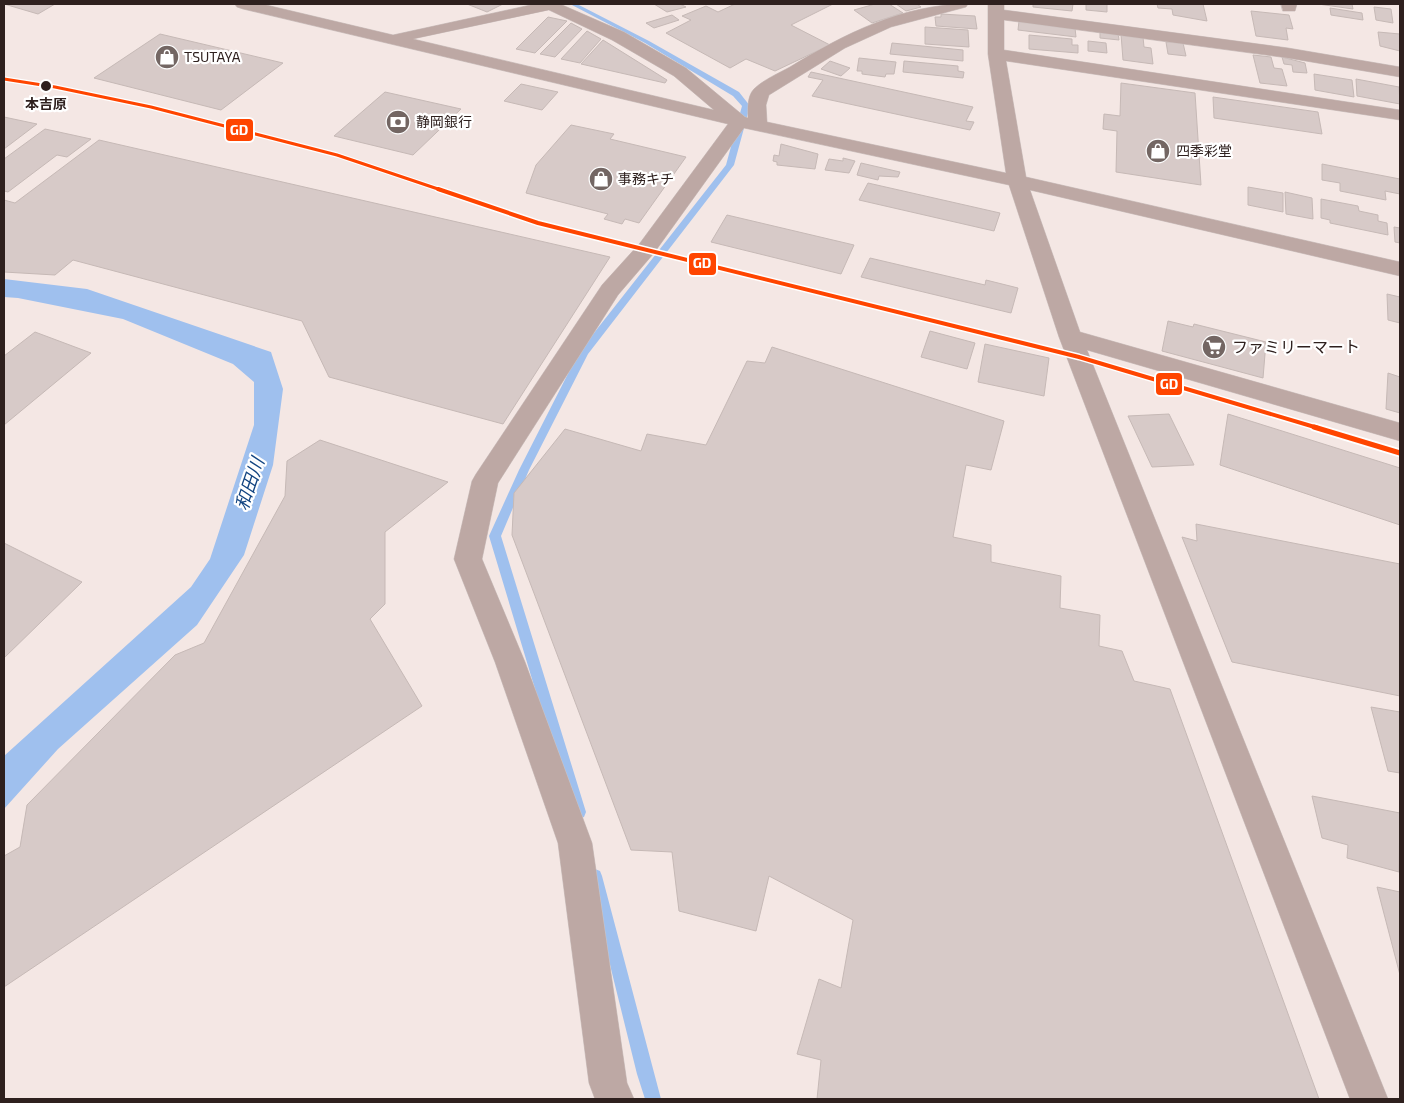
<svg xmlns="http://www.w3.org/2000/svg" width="1404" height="1103" viewBox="0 0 1404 1103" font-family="'Exo 2','Noto Sans JP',sans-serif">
  <rect width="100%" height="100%" fill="#f4e7e4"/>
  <path fill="#9fc0ee" d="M 4,279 L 87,289 L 271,352 L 283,389 L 273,465 L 244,555 L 197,625 L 58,749 L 4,809 L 4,756 L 191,587 L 210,559 L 254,425 L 254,382 L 233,364 L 123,319 L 18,298 L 4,297 Z"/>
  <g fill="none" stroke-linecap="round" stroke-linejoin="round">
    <path fill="#9fc0ee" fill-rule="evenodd" d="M 570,4 L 577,4 L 649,41 L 739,92 L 750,106 L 734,165 L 588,354 L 529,470 L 501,536 L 586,812 L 584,817 L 579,819 L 574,817 L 572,812 L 489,536 L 519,470 L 579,352 L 726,165 L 742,106 L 733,96 L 645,43 Z
      M 595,869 L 600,871 L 602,876 L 661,1099 L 645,1099 L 637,1074 L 588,876 L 590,871 Z"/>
  </g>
  <path fill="#d7cac8" stroke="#c6b9b6" d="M 4,4 L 55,4 L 38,14 Z
    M 467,4 L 503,4 L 487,12 Z
    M 654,4 L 680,4 L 686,7 L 667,12 Z
    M 735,4 L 833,4 L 791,25 L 830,45 L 775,71 L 746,59 L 730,68 L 666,33 L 691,20 L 682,16 L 706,6 L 718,12 Z
    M 875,4 L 889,4 L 903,13 L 872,23 L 854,10 Z
    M 896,4 L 917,4 L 921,7 L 906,11 Z
    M 1033,4 L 1076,4 L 1073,4 L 1072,11 L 1033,7 Z
    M 1086,4 L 1107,4 L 1107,12 L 1086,10 Z
    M 1157,4 L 1203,4 L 1207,21 L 1173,15 L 1172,9 L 1158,8 Z
    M 1318,4 L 1352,4 L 1353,9 Z
    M 1374,7 L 1391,9 L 1393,23 L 1376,20 Z
    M 1330,8 L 1362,13 L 1363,20 L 1331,15 Z
    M 1251,11 L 1289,15 L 1293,29 L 1286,28 L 1288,40 L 1256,36 Z
    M 941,14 L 975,16 L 977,29 L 936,26 L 935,17 L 941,17 Z
    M 672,15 L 679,20 L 654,28 L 646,23 Z
    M 548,17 L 567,21 L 535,53 L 516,49 Z
    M 1019,21 L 1075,28 L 1076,37 L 1018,30 Z
    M 571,23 L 582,29 L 555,57 L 540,54 Z
    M 925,27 L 968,30 L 969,47 L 925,44 Z
    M 587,31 L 601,39 L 580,63 L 561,59 Z
    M 1100,31 L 1118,33 L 1119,40 L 1100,38 Z
    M 1378,32 L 1400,34 L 1400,51 L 1380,46 Z
    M 160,34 L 283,63 L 221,110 L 94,78 Z
    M 1121,34 L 1143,37 L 1144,47 L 1151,48 L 1153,64 L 1123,60 Z
    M 1029,35 L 1072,39 L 1072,45 L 1078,45 L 1078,53 L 1029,49 Z
    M 603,40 L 667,80 L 665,83 L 581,64 Z
    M 1088,41 L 1106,43 L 1107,53 L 1088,51 Z
    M 1166,42 L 1183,43 L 1186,56 L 1168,54 Z
    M 892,43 L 963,50 L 963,61 L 890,54 Z
    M 1253,55 L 1271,57 L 1274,68 L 1282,69 L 1287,86 L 1260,83 Z
    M 1282,57 L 1305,63 L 1307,73 L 1293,72 L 1292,65 L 1284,64 Z
    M 859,58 L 896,62 L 894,74 L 886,74 L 885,77 L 862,74 L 862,71 L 857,71 Z
    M 830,61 L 850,68 L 841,76 L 821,69 Z
    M 904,61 L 958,66 L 958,71 L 964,72 L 963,78 L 903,72 Z
    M 811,72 L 973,107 L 966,121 L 974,122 L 970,130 L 812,96 L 823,80 L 808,77 Z
    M 1314,74 L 1352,80 L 1354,97 L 1315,90 Z
    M 1356,79 L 1399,87 L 1400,104 L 1357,96 Z
    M 1121,83 L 1195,93 L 1201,185 L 1116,172 L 1117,131 L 1103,129 L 1104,114 L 1120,116 Z
    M 521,84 L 558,92 L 542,110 L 504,101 Z
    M 385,92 L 461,109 L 413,155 L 334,136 Z
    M 1213,97 L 1318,112 L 1322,134 L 1214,118 Z
    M 4,117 L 37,124 L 4,149 Z
    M 571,125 L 614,134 L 610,139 L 686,157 L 639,223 L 625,219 L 622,224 L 604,219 L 608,214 L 526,193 L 536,165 Z
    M 45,129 L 91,139 L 67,157 L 57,155 L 8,192 L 4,191 L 4,159 Z
    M 99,140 L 610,257 L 503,424 L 329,377 L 302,321 L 73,260 L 55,275 L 4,272 L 4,200 L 15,203 Z
    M 781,144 L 818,154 L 815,169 L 777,165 L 777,162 L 773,161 L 774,155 L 779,156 Z
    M 843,158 L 855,161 L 849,173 L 825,170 L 829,159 L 843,161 Z
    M 861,163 L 900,172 L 898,177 L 879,176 L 878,180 L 857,175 Z
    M 1322,164 L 1400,179 L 1400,194 L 1385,191 L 1386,200 L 1340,191 L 1340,183 L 1322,180 Z
    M 868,183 L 1000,213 L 994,231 L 859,200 Z
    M 1248,187 L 1283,193 L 1283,212 L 1248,205 Z
    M 1285,192 L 1312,198 L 1313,219 L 1286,214 Z
    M 1321,199 L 1358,206 L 1359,211 L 1378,215 L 1378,221 L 1387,223 L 1388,235 L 1330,223 L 1330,220 L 1321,218 Z
    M 727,215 L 854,245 L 841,274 L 711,242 Z
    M 1394,227 L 1400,228 L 1400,243 L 1395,242 Z
    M 870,258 L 985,285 L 986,280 L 1018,288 L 1011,313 L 861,277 Z
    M 1387,294 L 1400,297 L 1400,323 L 1388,320 Z
    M 1168,321 L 1193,327 L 1194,324 L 1266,342 L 1263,378 L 1162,351 Z
    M 930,331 L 975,343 L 967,369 L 921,357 Z
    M 35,332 L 91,353 L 4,425 L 4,356 Z
    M 985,344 L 1049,358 L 1044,396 L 978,382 Z
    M 772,347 L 1004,421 L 991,470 L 966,465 L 953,537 L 991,545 L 991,562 L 1061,576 L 1060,608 L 1100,615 L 1099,646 L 1122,651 L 1134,681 L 1170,689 L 1319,1099 L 817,1099 L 821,1060 L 797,1054 L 819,979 L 841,988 L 853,920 L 769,876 L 756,931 L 679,911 L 672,852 L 631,850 L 512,535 L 514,493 L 565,429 L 641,451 L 647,434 L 706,445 L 747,361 L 765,363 Z
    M 1388,373 L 1400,377 L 1400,413 L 1386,409 Z
    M 1169,414 L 1194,465 L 1152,467 L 1128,416 Z
    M 1228,414 L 1400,468 L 1400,525 L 1220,465 Z
    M 320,440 L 448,482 L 385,532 L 385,604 L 370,619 L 422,706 L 4,987 L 4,856 L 20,847 L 27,805 L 175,655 L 204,643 L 285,496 L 287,461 Z
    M 1196,524 L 1400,564 L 1400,696 L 1232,662 L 1182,537 L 1197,541 Z
    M 4,543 L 82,582 L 4,658 Z
    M 1371,707 L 1400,712 L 1400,773 L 1388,771 Z
    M 1312,796 L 1400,813 L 1399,872 L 1347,858 L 1348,845 L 1322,838 Z
    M 1377,887 L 1400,892 L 1400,975 Z"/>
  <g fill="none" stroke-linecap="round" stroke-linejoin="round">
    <g stroke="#cfc4c2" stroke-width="1">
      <path id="minor" d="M 235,4 L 262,4 L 393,35 L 535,4 L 560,4 L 624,32 L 686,68 L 745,117 L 748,118 C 748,109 747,96 754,89 C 763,80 779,73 790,67 C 844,34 903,4 968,4 L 966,7 L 891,27 L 845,48 L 769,95 L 766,105 L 767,122 L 1006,173 L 988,54 L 988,4 L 1004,4 L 1004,10 L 1288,48 L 1400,67 L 1400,77 L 1288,58 L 1004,20 L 1004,50 L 1400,110 L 1400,120 L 1006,61 L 1026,177 L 1400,262 L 1400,276 L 1030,190 L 1080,332 L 1400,423 L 1400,441 L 1087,350 L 1388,1099 L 1350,1099 L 1059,337 L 1009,185 L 744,128 L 654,253 L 618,295 L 498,483 L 482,559 L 525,662 L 592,843 L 627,1083 L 634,1099 L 595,1099 L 589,1083 L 558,843 L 495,662 L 454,559 L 472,481 L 476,474 L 602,285 L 640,243 L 728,124 L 243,9 L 237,7 ZM 549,10 L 612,40 L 674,76 L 714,110 L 413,39 Z
        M 1281,4 L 1297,4 L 1295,11 L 1283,11 Z"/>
    </g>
    <use href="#minor" fill="#bda8a4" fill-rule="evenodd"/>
    <g stroke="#fff" stroke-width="5.5">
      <path id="rail-1-far2" d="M 4,79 L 55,87 L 151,107 L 337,155 L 441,190"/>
    </g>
    <g stroke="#fff" stroke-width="7">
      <path id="rail-1-far1" d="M 438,189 L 538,223 L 1079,357 L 1318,428"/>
    </g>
    <g stroke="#fff" stroke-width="9">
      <path id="rail-1" d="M 1314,427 L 1400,453"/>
    </g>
    <use href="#rail-1-far2" stroke="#ff4500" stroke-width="3"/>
    <use href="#rail-1-far1" stroke="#ff4500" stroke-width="4"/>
    <use href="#rail-1" stroke="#ff4500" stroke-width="5"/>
  </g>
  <defs>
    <g id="shop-disc" transform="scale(1.25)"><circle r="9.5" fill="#736663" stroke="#fff"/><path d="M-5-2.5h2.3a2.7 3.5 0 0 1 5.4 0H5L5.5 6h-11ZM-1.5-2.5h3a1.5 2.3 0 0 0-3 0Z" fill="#fff"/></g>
    <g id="bank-disc" transform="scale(1.25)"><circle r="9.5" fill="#736663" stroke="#fff"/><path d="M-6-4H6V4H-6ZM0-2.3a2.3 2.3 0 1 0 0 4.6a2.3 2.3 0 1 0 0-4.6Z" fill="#fff"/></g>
    <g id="supermarket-disc" transform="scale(1.25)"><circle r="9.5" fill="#736663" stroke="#fff"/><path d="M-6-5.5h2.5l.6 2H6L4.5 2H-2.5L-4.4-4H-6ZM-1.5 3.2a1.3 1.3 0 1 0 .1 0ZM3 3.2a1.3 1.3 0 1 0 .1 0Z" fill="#fff"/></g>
  </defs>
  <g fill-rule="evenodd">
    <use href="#shop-disc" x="167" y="57"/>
    <use href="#bank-disc" x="398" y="122"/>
    <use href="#shop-disc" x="1158" y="151"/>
    <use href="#shop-disc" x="601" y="179"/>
    <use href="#supermarket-disc" x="1214" y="347"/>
  </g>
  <circle fill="#2e201e" stroke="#fff" stroke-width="2" cx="46" cy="86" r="6"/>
  <g text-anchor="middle" stroke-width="4.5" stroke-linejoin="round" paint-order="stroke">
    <g font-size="14" fill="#2e201e" stroke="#fff" text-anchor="start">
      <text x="184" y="62">TSUTAYA</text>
      <text x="416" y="127">静岡銀行</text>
      <text x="1176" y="156">四季彩堂</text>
      <text x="618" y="184">事務キチ</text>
    </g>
    <g font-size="14" font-weight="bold" fill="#2e201e" stroke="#fff">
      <text x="46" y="109">本吉原</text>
    </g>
    <g font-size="16" fill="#2e201e" stroke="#fff" text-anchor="start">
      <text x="1232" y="353">ファミリーマート</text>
    </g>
    <g font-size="18" font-style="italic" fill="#124481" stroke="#fff">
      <text transform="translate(250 484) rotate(-71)" y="6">和田川</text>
    </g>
  </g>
  <g stroke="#fff" stroke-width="2">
    <rect x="225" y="118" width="29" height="24" rx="5" fill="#ff4500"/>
    <rect x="688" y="252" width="29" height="24" rx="5" fill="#ff4500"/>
    <rect x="1155" y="372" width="28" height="24" rx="5" fill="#ff4500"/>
  </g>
  <g font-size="14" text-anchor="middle" font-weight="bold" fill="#fff">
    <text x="239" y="135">GD</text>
    <text x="702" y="268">GD</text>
    <text x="1169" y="389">GD</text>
  </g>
  <rect width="1404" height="1103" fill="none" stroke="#2e201e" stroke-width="10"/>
</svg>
